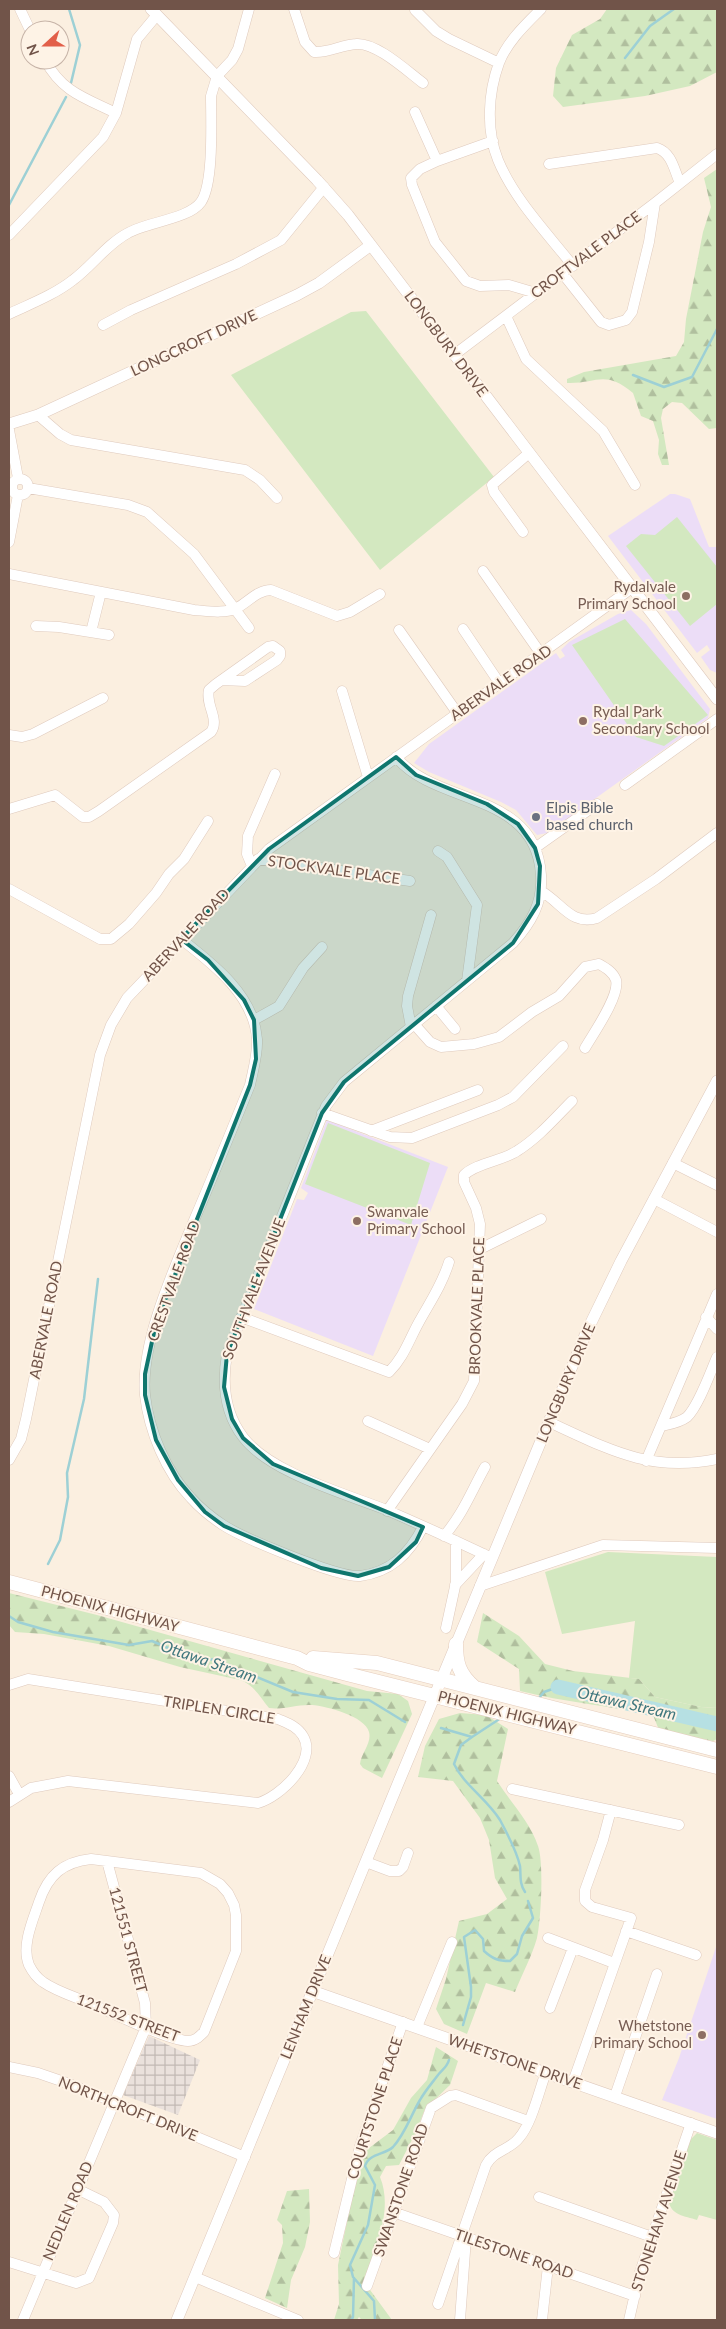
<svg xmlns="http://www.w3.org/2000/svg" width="726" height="2329" viewBox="0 0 726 2329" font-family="Lato,sans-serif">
  <defs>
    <pattern id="industrial-grid" width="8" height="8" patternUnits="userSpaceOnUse" patternTransform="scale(1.25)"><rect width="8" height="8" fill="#eae1dc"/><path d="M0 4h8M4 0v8" fill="none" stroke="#c2b9b4"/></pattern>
    <pattern id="forest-firs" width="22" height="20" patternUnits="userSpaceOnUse" patternTransform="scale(1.25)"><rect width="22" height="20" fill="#d3e8c0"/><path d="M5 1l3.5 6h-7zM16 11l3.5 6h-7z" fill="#b0bf9e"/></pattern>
  </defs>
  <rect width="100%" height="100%" fill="#fbefe0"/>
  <path fill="url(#industrial-grid)" d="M 149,2036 L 200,2060 L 178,2115 L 123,2095 Z"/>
  <path fill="#ecddf7" d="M 670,494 L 675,494 L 690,499 L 709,547 L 717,547 L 717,673 L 710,670 L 701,657 L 710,650 L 707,645 L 697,653 L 608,536 Z
    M 631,610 L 646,624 L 710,709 L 708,718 L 547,833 L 537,835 L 516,810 L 501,802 L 429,772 L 414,763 L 429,744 L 556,653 L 560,659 L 565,656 L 561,650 L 569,642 L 618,614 Z
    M 327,1120 L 448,1167 L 373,1356 L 254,1309 L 297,1199 L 304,1200 L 308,1193 L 301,1188 Z
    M 717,1944 L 717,2119 L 662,2100 L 679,2058 Z"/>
  <path fill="#d3e8c0" d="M 366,311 L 494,477 L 380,570 L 231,375 L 351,312 Z
    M 677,517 L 717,567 L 717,604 L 690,626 L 626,546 L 641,534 L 655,535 Z
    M 625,619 L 708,715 L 664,746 L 636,737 L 572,645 Z
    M 328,1123 L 430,1163 L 411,1225 L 305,1184 Z
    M 608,1552 L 717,1557 L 717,1708 L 701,1707 L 655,1697 L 639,1679 L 629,1678 L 635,1621 L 562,1634 L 545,1572 Z
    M 697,2133 L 717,2140 L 717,2220 L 699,2215 L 697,2220 C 685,2216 670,2215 669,2201 L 688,2142 Z"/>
  <path fill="url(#forest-firs)" d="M 607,9 L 717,9 L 717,72 L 690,86 L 645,96 L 563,107 L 553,96 L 556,68 L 572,35 L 600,19 Z
    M 717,169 L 717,428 L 709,429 L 682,403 L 672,402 L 663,409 L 661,418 L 669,465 L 662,465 L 658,454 L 659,440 L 653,421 L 641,416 L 633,393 C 604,369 597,384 567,383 L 567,379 L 584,372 L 676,356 L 684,342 L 686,319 L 703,232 L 711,207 L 704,178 Z
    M 9,1593 L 97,1615 L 367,1691 L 398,1694 L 408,1701 L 412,1714 L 382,1778 L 363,1768 L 360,1764 C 361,1753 372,1743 369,1732 C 365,1716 326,1706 312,1705 C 298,1704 283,1710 269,1708 C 260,1697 254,1685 240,1680 L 180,1667 L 109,1646 L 44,1634 L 15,1632 L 9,1625 Z
    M 483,1613 L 519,1636 L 545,1664 L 573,1671 L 639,1679 L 655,1697 L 701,1707 L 717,1708 L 717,1739 L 713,1741 L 659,1730 L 653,1715 C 609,1706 564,1702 520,1691 L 519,1669 L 477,1642 Z
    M 460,1713 L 486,1715 L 508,1729 L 497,1781 C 511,1803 530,1822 538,1846 C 544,1862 541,1921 537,1938 C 532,1956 522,1974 515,1992 L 486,1983 L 467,2034 L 444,2024 L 436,2009 L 446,1979 L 459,1921 L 487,1914 L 507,1899 L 495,1878 L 489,1840 L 480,1818 L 453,1781 L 418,1777 L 425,1746 L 439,1719 Z
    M 436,2047 L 458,2061 L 450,2085 L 425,2109 L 416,2132 L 399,2165 L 386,2166 L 380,2177 C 394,2211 374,2249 365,2283 L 392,2320 L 362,2320 L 359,2317 L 357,2320 L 334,2320 L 339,2304 L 338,2265 L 361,2154 L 393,2130 L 411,2098 L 427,2080 Z
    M 309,2189 L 310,2222 L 305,2247 L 291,2280 L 287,2308 L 265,2298 L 283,2243 L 282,2225 L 277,2220 L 287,2191 Z"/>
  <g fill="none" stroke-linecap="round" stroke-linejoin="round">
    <path stroke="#9dd0d5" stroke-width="2.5" d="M 69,9 L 80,45 L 71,83
      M 625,58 L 650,26 L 674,9
      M 9,205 L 66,97
      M 633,375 L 664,387 L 692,377 L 717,329
      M 48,1564 L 60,1540 L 68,1497 L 67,1473 L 84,1399 L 98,1279
      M 9,1616 L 18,1622 L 53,1632 L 129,1645 L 152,1641 L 189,1657 L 216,1660 L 293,1692 L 337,1699 L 369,1700 L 405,1722
      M 539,1698 L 544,1692 L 558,1687
      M 441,1728 L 472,1737 L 501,1718
      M 472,1737 L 461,1745 L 454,1764 C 464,1785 487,1799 500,1820 C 507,1833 517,1852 520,1866 C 521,1875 519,1883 525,1892
      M 463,2025 L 471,1997 L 471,1987 L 464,1937 L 475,1930 L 483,1939 L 484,1951 C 493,1959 498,1961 510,1961 L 517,1954 L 522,1936 L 533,1918 L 528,1901
      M 351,2320 L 353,2317 L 354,2278
      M 375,2320 L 374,2301 L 353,2277 L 350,2265 L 368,2225 L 375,2185 L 365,2166 C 369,2153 385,2155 393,2147 C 405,2134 411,2115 420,2100 C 425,2091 432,2083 438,2075 C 443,2069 447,2067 449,2060"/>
    <path stroke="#b6e0e3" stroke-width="15" d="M 558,1687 L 717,1724"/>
    <g stroke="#dfcabd" stroke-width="11">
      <path id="minor" d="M 20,9 L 30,30
        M 294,9 L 305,42 L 314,52 C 329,53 341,45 356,44 C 376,42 407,71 423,83
        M 541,9 C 525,25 507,42 499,63 C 488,93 486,130 498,160 C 514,199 547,233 573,266
        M 415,10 L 436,31 L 449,39 L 499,63
        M 45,60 C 62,92 85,98 116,113
        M 415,112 L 437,161
        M 493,141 L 437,161 L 420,169 L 411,178 L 412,185 L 435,242 L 466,281 L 480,286 L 509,285 L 536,293
        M 549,164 L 657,148 C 672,153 674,170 680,183
        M 9,235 L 103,137 L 116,113 L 137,39 L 157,15
        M 563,274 L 601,322 L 609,325 L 626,320 L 632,312 L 649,242 L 655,203
        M 9,314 C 30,304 54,295 73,280 C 92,266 107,244 128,233 C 147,222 189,219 201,202 C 214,183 211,120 211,96 L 217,76 L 232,60 L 238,49 L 249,9
        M 506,316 L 526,359 L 603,431 L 635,485
        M 103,325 L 131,310 L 236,264 L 281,240 L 324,187
        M 454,355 L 655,203 L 717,154
        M 38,415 L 60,434 L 71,440 L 245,470 L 260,480 L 277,498
        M 9,430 L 18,478
        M12 487a8 8 0 1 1 16 0a8 8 0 1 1-16 0Z
        M 28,488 L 128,505 L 147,512 L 194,554 L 249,628
        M 523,532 L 494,492 L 492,485 L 529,453
        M 9,542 L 18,495
        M 483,571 L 541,654
        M 9,574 L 194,610 C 208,611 224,614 237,608 C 248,602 258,590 271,590 L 337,616 L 350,612 L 380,594
        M 36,626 L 59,627 L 109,635
        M 463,629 L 500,684
        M 399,630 L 458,714
        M 91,632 L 101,592
        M 342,691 L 368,777
        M 9,735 L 22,737 L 33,734 L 103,698
        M 396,757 C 436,806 536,791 541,875 C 543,903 531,923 513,943 L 344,1082 L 326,1106 L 227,1354 C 222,1383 224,1412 243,1437 C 269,1472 343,1493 384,1509 C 420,1524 456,1541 492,1558
        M 625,785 L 717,719
        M 9,809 L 55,795 L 83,817 L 89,817 L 99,811 L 211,732 C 220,719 205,705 209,690 L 216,684 L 268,647 L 273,646 L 280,651 L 280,656 L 277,660 L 245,681 L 222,680
        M 535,848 L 597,804
        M 438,851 L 447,857 L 477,905 L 467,981
        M 258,859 L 410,881
        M 252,866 L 247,854 L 248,836 L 275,774
        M 9,889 L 100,939 L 111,939 L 129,924 L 156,893 L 169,874 L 184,859 L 208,821
        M 541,891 C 562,903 571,926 597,918 L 656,879 L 717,833
        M 181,939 C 213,964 254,995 257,1039 C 258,1054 253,1070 250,1085 C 232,1129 214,1174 195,1218 C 175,1267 140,1342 145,1395 C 149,1431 166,1472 191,1498 C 200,1508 211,1517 223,1525 C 243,1538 339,1578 360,1576 C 391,1572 409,1554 423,1527
        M 436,1006 L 455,1029
        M 254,1020 L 279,1006 L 303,968 L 322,947
        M 414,1024 L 430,1042 L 441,1047 L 474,1044 L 499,1037 L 532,1012 L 559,996 L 585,967 L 599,964 C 606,968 613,972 616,980 C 620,996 593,1034 585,1048
        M 411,1027 L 407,1006 L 408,996 L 431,915
        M 322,1113 L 390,1137 L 412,1138 L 498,1105 L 513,1097 L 563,1046
        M 371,1131 L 478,1090
        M 673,1163 L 717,1185
        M 654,1199 L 717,1232
        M 480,1249 L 541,1219
        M 241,1317 L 389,1372 C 404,1357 409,1340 419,1322 C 430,1302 442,1285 449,1262
        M 706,1317 L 717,1329
        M 368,1421 L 430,1449
        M 549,1422 C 608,1449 650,1473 717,1459
        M 661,1426 C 670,1424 679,1423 687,1417 C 699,1405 710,1373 717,1357
        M 9,1460 L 21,1439 L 26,1419 L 100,1055 L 111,1025 L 127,998 L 269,849 L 632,588
        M 646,1461 L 717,1294
        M 387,1511 L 462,1404 L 474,1381 L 480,1224 L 476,1208 L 464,1182 L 464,1175 C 476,1163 502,1161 517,1151 C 538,1138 555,1118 572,1101
        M 444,1536 C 463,1514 471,1492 485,1467
        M 455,1585 L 484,1554
        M 480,1586 L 603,1545 L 717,1548
        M 446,1628 L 456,1582 L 456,1541
        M 9,1685 L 28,1679 L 278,1719 C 287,1723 297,1726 303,1736 C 318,1761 280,1797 258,1803 L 68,1781 L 31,1788 L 9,1802
        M 9,1776 L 19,1794
        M 512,1789 L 679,1825
        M 91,1859 L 201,1873 L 220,1884 L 228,1893 L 234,1905 L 236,1915 L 236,1951 L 204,2032 C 199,2037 195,2041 188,2041 C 167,2040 113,2013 92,2004 C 76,1997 57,1992 43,1982 C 37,1978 32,1971 29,1965 C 21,1946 33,1920 39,1902 C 48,1875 63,1862 91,1859 Z
        M 366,1862 L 390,1871 L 399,1871 L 403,1867 L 408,1853
        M 626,1931 L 696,1955
        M 548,1938 L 614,1963
        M 550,2008 L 573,1948
        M 417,2027 L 452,1942
        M 9,2067 L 38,2073 L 70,2084 L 245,2157
        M 573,2082 L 631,1918 L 592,1907 L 585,1901 L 585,1890 L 603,1840 L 611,1810
        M 615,2096 L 657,1974
        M 539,2197 L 652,2237
        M 393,2212 L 635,2296
        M 334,2253 L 360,2146 L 403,2022
        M 9,2262 L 76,2283 L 89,2278 L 113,2223 L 114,2215 L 104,2202 L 77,2189
        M 195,2277 L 298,2320
        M 367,2286 L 431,2108 L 450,2096 L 456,2095 L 528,2121
        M 438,2304 L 486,2165 C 494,2150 510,2150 519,2138 C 532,2123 539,2091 546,2072
        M 23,2320 L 146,2027 L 145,2003 L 107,1861
        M 460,2320 L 466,2238
        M 542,2320 L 548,2266
        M 629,2320 L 640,2272 L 691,2123"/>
    </g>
    <g stroke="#dfcabd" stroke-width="12">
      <path id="tertiary" d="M 151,9 L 317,180 L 348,215 L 717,699
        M 9,424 L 38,415 L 297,295 L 319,283 L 371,245
        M 312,1991 L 717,2133
        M 177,2320 L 397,1786 L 586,1333 L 621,1261 L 717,1081"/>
    </g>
    <g stroke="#e5cdbd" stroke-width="15">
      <path id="secondary" d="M 9,1582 L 297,1658 L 309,1664 L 347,1674 L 717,1767
        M 456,1644 C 456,1663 459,1674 474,1687
        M 313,1658 L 377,1663 L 717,1750"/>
    </g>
    <use href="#minor" stroke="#fff" stroke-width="10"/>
    <use href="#tertiary" stroke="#fff" stroke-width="11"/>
    <use href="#secondary" stroke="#fff" stroke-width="14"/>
  </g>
  <path fill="#0f766e" fill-opacity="0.2" stroke="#0f766e" stroke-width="4" stroke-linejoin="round" d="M 396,757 L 416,775 L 487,804 L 518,824 L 535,848 L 540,866 L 538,904 L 513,943 L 344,1082 L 322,1113 L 227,1354 L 224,1387 L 232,1419 L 243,1438 L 273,1464 L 423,1527 L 416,1542 L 389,1567 L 358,1576 L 321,1568 L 224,1526 L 205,1512 L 178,1480 L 156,1440 L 145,1395 L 145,1374 L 156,1323 L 250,1085 L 256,1059 L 254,1020 L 244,1000 L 208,960 L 181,939 L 269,849 Z"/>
  <g fill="#8d6e63" stroke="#fef3e6" stroke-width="2">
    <circle cx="686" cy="596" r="5"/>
    <circle cx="583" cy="721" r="5"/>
    <circle cx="357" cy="1221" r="5"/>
    <circle cx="702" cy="2035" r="5"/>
  </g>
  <circle fill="#6b7280" stroke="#fef3e6" stroke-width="2" cx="536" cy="817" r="5"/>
  <g text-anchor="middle" stroke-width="4" stroke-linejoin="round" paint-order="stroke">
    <g font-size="15" fill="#715449" stroke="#fef3e6">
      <text transform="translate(586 255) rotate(-37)" y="5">CROFTVALE PLACE</text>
      <text transform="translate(194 343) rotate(-25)" y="5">LONGCROFT DRIVE</text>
      <text transform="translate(446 344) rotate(53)" y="5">LONGBURY DRIVE</text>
      <text transform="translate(501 683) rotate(-35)" y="5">ABERVALE ROAD</text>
      <text transform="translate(334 870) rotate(8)" y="5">STOCKVALE PLACE</text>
      <text transform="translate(186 935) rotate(-47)" y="5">ABERVALE ROAD</text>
      <text transform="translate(174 1281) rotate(-70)" y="5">CRESTVALE ROAD</text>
      <text transform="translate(254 1289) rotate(-69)" y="5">SOUTHVALE AVENUE</text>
      <text transform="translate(477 1306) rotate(-88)" y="5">BROOKVALE PLACE</text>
      <text transform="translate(46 1320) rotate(-79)" y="5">ABERVALE ROAD</text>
      <text transform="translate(566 1383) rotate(-67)" y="5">LONGBURY DRIVE</text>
      <text transform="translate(110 1609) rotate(15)" y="5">PHOENIX HIGHWAY</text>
      <text transform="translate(219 1710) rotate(9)" y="5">TRIPLEN CIRCLE</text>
      <text transform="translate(507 1713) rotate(14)" y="5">PHOENIX HIGHWAY</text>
      <text transform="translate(128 1940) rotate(75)" y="5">121551 STREET</text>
      <text transform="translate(306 2007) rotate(-68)" y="5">LENHAM DRIVE</text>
      <text transform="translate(128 2018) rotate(21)" y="5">121552 STREET</text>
      <text transform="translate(515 2062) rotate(19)" y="5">WHETSTONE DRIVE</text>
      <text transform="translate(375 2108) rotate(-72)" y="5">COURTSTONE PLACE</text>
      <text transform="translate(128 2109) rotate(22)" y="5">NORTHCROFT DRIVE</text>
      <text transform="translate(401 2190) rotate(-71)" y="5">SWANSTONE ROAD</text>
      <text transform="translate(68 2211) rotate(-67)" y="5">NEDLEN ROAD</text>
      <text transform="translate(659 2221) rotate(-72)" y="5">STONEHAM AVENUE</text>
      <text transform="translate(514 2254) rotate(19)" y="5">TILESTONE ROAD</text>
    </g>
    <g font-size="15" fill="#785e54" stroke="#fef3e6" text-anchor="end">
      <text x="676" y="592">Rydalvale<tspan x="676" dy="17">Primary School</tspan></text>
      <text x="593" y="717" text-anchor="start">Rydal Park<tspan x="593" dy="17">Secondary School</tspan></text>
      <text x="367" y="1217" text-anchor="start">Swanvale<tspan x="367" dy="17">Primary School</tspan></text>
      <text x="692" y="2031">Whetstone<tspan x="692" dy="17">Primary School</tspan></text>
    </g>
    <g font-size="15" fill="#5b616d" stroke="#fef3e6" text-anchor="start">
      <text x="546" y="813">Elpis Bible<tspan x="546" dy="17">based church</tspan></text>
    </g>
    <g font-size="16" font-style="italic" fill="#40777d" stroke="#fef3e6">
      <text transform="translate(209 1661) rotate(19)" y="6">Ottawa Stream</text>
      <text transform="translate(627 1703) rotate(13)" y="6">Ottawa Stream</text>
    </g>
  </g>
  <rect width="726" height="2329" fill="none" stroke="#715449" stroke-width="20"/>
  <g transform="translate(45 45) rotate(249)"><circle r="24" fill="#fef3e6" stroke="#c6b3a7"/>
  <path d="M0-4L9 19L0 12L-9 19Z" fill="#e25f49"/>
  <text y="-8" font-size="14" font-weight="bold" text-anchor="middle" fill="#715449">N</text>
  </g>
</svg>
